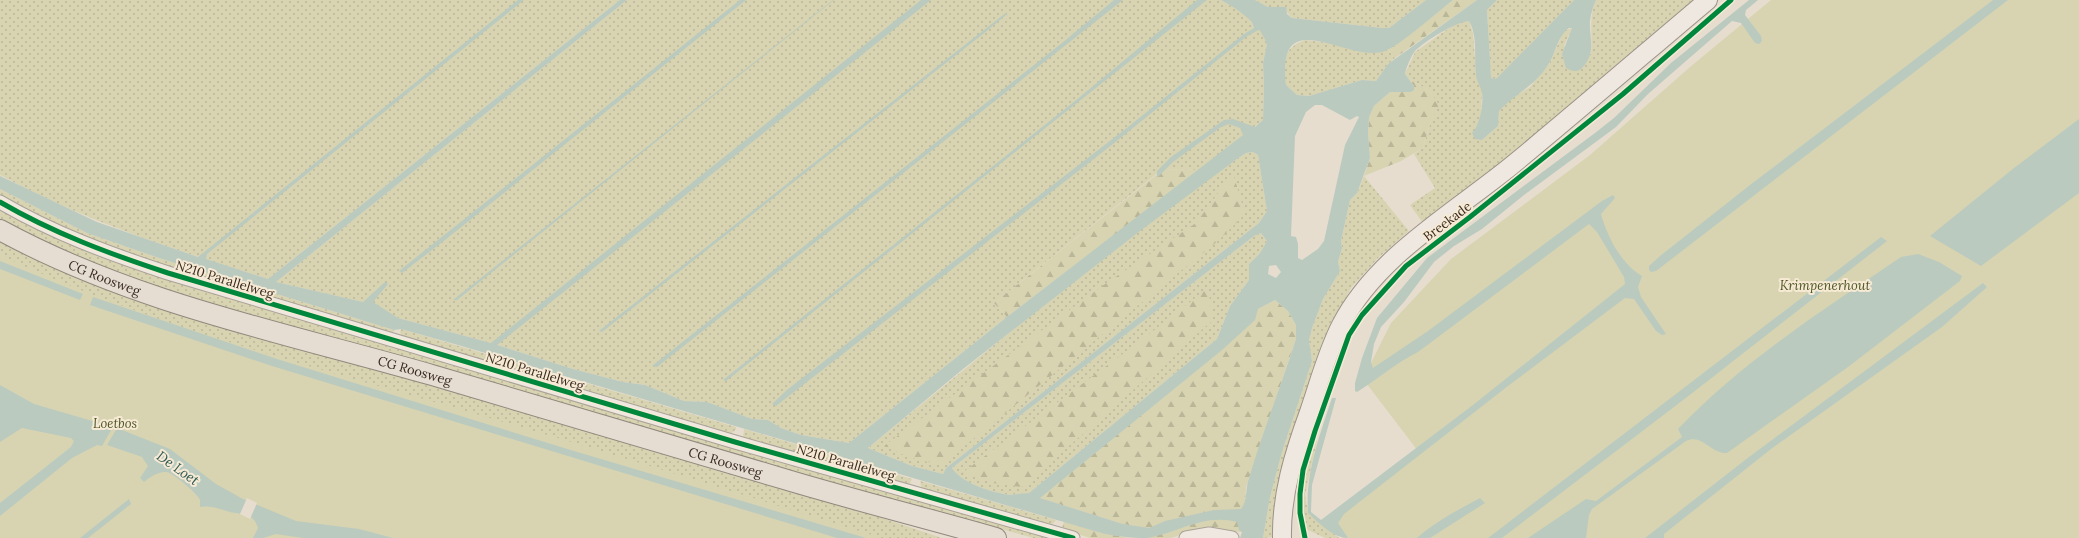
<svg xmlns="http://www.w3.org/2000/svg" width="2079" height="538" viewBox="0 0 2079 538" font-family="Lora,serif">
  <defs>
    <pattern id="grass-dots" width="8" height="8" patternUnits="userSpaceOnUse"><rect width="8" height="8" fill="#d8d4b1"/><path d="M2 2h.1M6 6h.1" fill="none" stroke="#bab698" stroke-width="1.8" stroke-linecap="round"/></pattern>
    <pattern id="forest-firs" width="22" height="20" patternUnits="userSpaceOnUse"><rect width="22" height="20" fill="#d8d4b1"/><path d="M5 1l3.5 6h-7zM16 11l3.5 6h-7z" fill="#bab698"/></pattern>
  </defs>
  <rect width="100%" height="100%" fill="#e6ddcf"/>
  <path fill="url(#grass-dots)" d="M 0,0 L 620,0 L 268,279 C 175,250 87,222 0,175 Z
    M 627,0 L 1221,0 L 1250,17 L 1254,28 L 1267,25 L 1272,27 L 1272,32 L 1267,44 L 1263,63 L 1264,87 L 1263,120 L 1199,170 L 1163,169 L 994,303 L 1007,317 L 849,443 L 801,435 L 781,428 L 768,420 L 752,419 L 707,402 L 684,401 L 645,385 L 623,382 L 573,369 L 491,343 L 398,318 L 375,305 L 276,282 Z
    M 1255,0 L 1426,0 L 1389,28 L 1382,28 L 1292,18 L 1286,11 L 1268,7 Z
    M 1497,0 L 1574,0 L 1505,71 L 1497,78 L 1493,79 L 1491,77 L 1487,10 Z
    M 1596,0 L 1699,0 L 1514,153 L 1423,223 L 1410,205 L 1435,188 L 1414,154 L 1423,148 L 1430,124 L 1438,105 L 1430,91 L 1409,79 L 1405,74 L 1415,52 L 1449,28 L 1460,22 L 1469,21 L 1473,33 L 1476,74 L 1482,90 L 1481,116 L 1476,129 L 1482,140 L 1498,126 L 1499,111 L 1508,101 L 1530,87 L 1549,64 L 1564,31 L 1572,28 L 1564,46 L 1591,54 C 1593,35 1588,18 1596,0 Z
    M 1305,40 L 1329,43 L 1375,53 L 1388,49 L 1395,58 L 1388,64 L 1376,81 L 1362,80 L 1309,96 L 1297,95 L 1286,85 C 1283,64 1281,49 1305,40 Z
    M 1253,152 L 1258,155 L 1267,211 L 1259,223 L 946,468 L 943,474 L 912,466 L 868,448 L 1015,328 L 1191,191 L 1237,159 L 1246,153 Z
    M 1364,176 L 1409,231 L 1378,258 L 1351,288 L 1325,338 L 1274,537 L 1263,538 L 1270,497 L 1282,452 L 1312,361 L 1309,340 L 1312,328 L 1323,299 L 1340,271 L 1338,262 L 1342,248 L 1341,241 L 1350,200 L 1357,193 Z
    M 0,189 L 87,233 L 159,258 L 394,330 L 390,337 L 131,258 L 0,199 Z
    M 0,206 L 91,250 L 1054,538 L 1033,538 L 974,521 L 904,505 L 144,283 C 94,265 47,244 0,220 Z
    M 1261,233 L 1267,241 L 1260,253 L 1249,264 L 1249,280 L 1230,306 L 1217,339 L 1029,493 C 1021,493 1011,496 1004,494 C 988,491 961,482 952,468 L 1254,236 Z
    M 0,236 L 28,251 L 850,507 L 942,538 L 866,538 L 564,448 L 0,271 Z
    M 401,329 L 736,427 L 736,429 L 730,435 L 403,338 L 400,332 Z
    M 744,429 L 912,479 L 909,485 L 743,438 Z
    M 1314,439 L 1317,441 L 1305,495 L 1308,512 L 1339,538 L 1325,538 L 1306,529 C 1298,495 1305,472 1314,439 Z
    M 920,481 L 1056,520 L 1051,526 L 922,490 Z"/>
  <path fill="url(#forest-firs)" d="M 1453,0 L 1477,0 L 1395,58 L 1388,49 Z
    M 1409,79 L 1430,91 L 1439,105 L 1430,124 L 1423,148 L 1401,161 L 1364,176 L 1370,158 L 1368,132 L 1369,117 L 1374,106 L 1390,92 L 1411,92 L 1414,86 Z
    M 1164,169 L 1199,170 L 1007,317 L 994,303 Z
    M 1233,173 L 1245,214 L 1219,240 L 941,465 L 908,457 L 884,446 L 1105,284 L 1196,223 Z
    M 1208,288 L 1213,320 L 1022,487 L 993,483 L 962,473 L 1140,341 Z
    M 1275,300 L 1288,311 L 1296,325 L 1296,339 L 1246,487 L 1245,504 L 1241,509 L 1242,532 L 1202,528 L 1171,538 L 1146,538 L 1171,531 L 1165,521 L 1149,529 L 1123,524 L 1039,498 L 1258,309 Z
    M 1064,521 L 1098,532 L 1129,538 L 1090,538 L 1062,529 Z"/>
  <path fill="#d8d4b1" d="M 1771,0 L 2079,0 L 2079,538 L 1343,538 L 1326,522 L 1418,451 L 1363,379 L 1391,323 L 1451,259 L 1590,155 L 1690,67 Z
    M 0,255 C 142,322 295,362 445,405 C 591,447 737,493 882,538 L 0,538 Z"/>
  <path fill="#bacabf" fill-rule="evenodd" d="M 518,0 L 524,0 L 207,254 L 206,259 L 268,279 L 620,0 L 627,0 L 276,282 L 363,302 L 385,282 L 388,284 L 373,302 L 398,318 L 491,343 L 921,0 L 931,0 L 497,345 L 573,369 L 623,382 L 645,385 L 684,401 L 707,402 L 752,419 L 768,420 L 781,428 L 801,435 L 849,443 L 1007,317 L 1243,135 L 1240,128 L 1229,124 L 1221,127 L 1173,162 L 1157,178 L 1157,171 L 1171,157 L 1224,120 L 1233,119 L 1255,127 L 1263,120 L 1264,87 L 1263,63 L 1267,44 L 1272,32 L 1272,27 L 1267,25 L 1246,37 L 1113,144 L 776,406 L 772,404 L 788,389 L 1128,127 L 1244,34 L 1254,28 L 1250,17 L 1221,0 L 1255,0 L 1268,7 L 1286,7 L 1287,14 L 1292,18 L 1382,28 L 1389,28 L 1426,0 L 1453,0 C 1437,12 1398,48 1382,52 C 1344,61 1276,2 1286,85 L 1297,95 L 1309,96 L 1362,80 L 1376,81 L 1388,64 L 1477,0 L 1497,0 L 1487,10 L 1491,77 L 1493,79 L 1497,78 L 1574,0 L 1596,0 C 1593,7 1591,13 1590,21 C 1589,38 1597,52 1582,68 C 1577,73 1572,71 1566,68 L 1562,54 L 1572,28 L 1569,28 C 1557,37 1556,53 1548,65 C 1534,87 1516,93 1499,111 L 1498,126 L 1482,140 L 1475,139 L 1472,133 C 1480,126 1485,100 1481,89 C 1479,83 1476,80 1476,74 C 1474,57 1478,36 1469,21 C 1455,22 1425,41 1415,51 C 1411,56 1406,68 1405,74 L 1414,86 L 1414,90 L 1411,92 L 1390,92 L 1374,106 L 1369,117 L 1368,132 L 1370,158 L 1357,193 L 1350,200 L 1341,241 L 1342,248 L 1338,262 L 1340,271 L 1323,299 L 1312,328 L 1309,340 L 1312,361 L 1282,452 L 1270,497 L 1263,538 L 1240,538 L 1242,532 L 1239,530 L 1237,522 C 1204,513 1178,533 1147,538 C 1130,538 1113,536 1098,532 L 458,345 L 401,329 L 394,330 L 159,258 L 87,233 L 0,189 L 0,176 L 97,222 L 198,257 ZM 1315,105 L 1322,105 L 1350,120 L 1357,116 L 1359,117 L 1345,145 L 1324,241 L 1318,249 L 1302,260 L 1298,258 L 1298,244 L 1296,237 L 1291,236 L 1295,136 L 1306,112 ZM 1253,152 L 1258,155 L 1267,211 L 1259,223 L 946,468 L 943,474 L 912,466 L 868,448 L 963,369 L 1140,231 L 1237,159 L 1246,153 ZM 1261,233 L 1267,241 L 1260,253 L 1249,264 L 1249,280 L 1230,306 L 1217,339 L 1029,493 C 1021,493 1011,496 1004,494 C 988,491 961,482 952,468 L 1254,236 ZM 1276,265 L 1281,272 L 1276,278 L 1268,274 L 1269,266 ZM 1275,300 L 1288,311 L 1296,325 L 1296,339 C 1281,386 1263,431 1249,478 C 1245,488 1248,501 1241,509 L 1214,510 L 1165,521 L 1149,528 L 1123,524 L 1040,498 L 1222,350 L 1255,320 L 1258,309 Z
    M 740,0 L 746,0 L 445,240 L 402,273 L 399,271 Z
    M 833,0 L 834,0 L 457,300 L 453,300 Z
    M 1114,0 L 1123,0 L 657,367 L 652,366 L 1062,43 Z
    M 1197,0 L 1207,0 L 726,381 L 723,380 L 1075,101 Z
    M 1749,0 L 1758,0 L 1746,10 L 1745,15 L 1761,36 L 1762,41 L 1759,44 L 1755,43 L 1741,23 L 1732,21 L 1648,94 L 1616,127 L 1524,195 L 1482,229 L 1454,246 L 1434,262 L 1404,302 L 1381,327 L 1374,344 L 1371,362 L 1373,368 L 1428,331 L 1602,201 L 1613,195 L 1615,198 L 1601,214 C 1607,236 1621,264 1642,276 L 1638,287 L 1641,297 L 1666,334 L 1662,335 L 1656,331 L 1634,299 L 1625,298 L 1508,386 L 1344,514 L 1338,523 L 1348,538 C 1333,538 1319,523 1308,513 C 1305,473 1320,435 1332,398 L 1336,398 L 1312,485 L 1311,512 L 1321,520 L 1473,405 L 1625,284 L 1624,277 L 1597,232 L 1589,224 L 1418,352 C 1396,363 1378,379 1357,392 L 1355,391 L 1355,383 L 1362,358 L 1377,318 L 1427,258 L 1595,133 L 1614,118 L 1671,63 Z
    M 1993,0 L 2008,0 L 1656,271 L 1651,272 L 1649,270 L 1649,266 L 1660,256 L 1750,185 Z
    M 1007,12 L 1006,15 L 983,34 L 602,332 L 599,331 Z
    M 2079,119 L 2079,193 L 1981,266 L 1930,236 L 2014,168 Z
    M 1881,237 L 1887,241 L 1691,394 L 1502,538 L 1488,538 Z
    M 1918,254 L 1939,262 L 1962,276 L 1960,281 L 1848,367 L 1727,453 C 1711,454 1702,433 1686,441 L 1592,509 L 1589,515 L 1586,538 L 1528,538 L 1586,499 L 1596,501 L 1682,437 L 1678,429 C 1743,361 1823,310 1901,257 Z
    M 0,261 L 83,294 L 80,300 L 0,269 Z
    M 1983,283 L 1987,287 L 1942,327 L 1771,449 L 1664,534 L 1664,538 L 1645,538 L 1749,457 Z
    M 93,297 L 277,359 L 564,448 L 866,538 L 837,538 L 272,366 L 90,305 Z
    M 0,385 L 34,404 L 113,427 L 102,446 L 97,445 L 72,458 L 0,516 L 0,503 L 71,447 L 74,441 L 71,438 L 22,428 L 0,442 Z
    M 117,428 L 170,449 L 216,484 L 243,499 L 296,521 L 359,529 L 393,538 L 303,538 L 276,534 L 263,538 L 253,538 L 258,528 C 253,512 243,515 230,512 C 220,509 210,505 200,507 C 200,506 200,501 200,500 C 198,494 173,473 167,472 C 158,471 150,477 144,482 L 140,478 L 148,466 L 142,457 L 107,445 Z
    M 1480,498 L 1485,503 L 1430,538 L 1417,538 C 1436,521 1458,510 1480,498 Z
    M 129,499 L 131,504 L 88,538 L 80,538 Z"/>
  <path fill="#e6ddcf" d="M 247,498 L 257,503 L 250,519 L 240,514 Z"/>
  <g fill="none" stroke-linecap="round" stroke-linejoin="round">
    <path stroke="#bacabf" stroke-width="14" d="M 1236,0 C 1254,13 1275,29 1275,53"/>
    <g stroke="#aba297" stroke-width="15">
      <path id="minor" d="M 0,202 C 53,233 110,254 168,273 L 735,442 L 1073,538
        M 1186,538 L 1209,534 L 1232,538"/>
    </g>
    <g stroke="#9b9288" stroke-width="20">
      <path id="secondary" d="M 1282,538 C 1281,495 1294,453 1309,412 C 1319,383 1327,352 1341,325 C 1377,255 1457,211 1516,162 C 1580,109 1644,54 1708,0"/>
    </g>
    <g stroke="#91887e" stroke-width="22">
      <g id="primary">
        <path id="s1" d="M 0,230 C 134,303 286,333 432,375 C 549,409 666,445 784,479 C 854,500 926,518 996,538"/>
      </g>
    </g>
    <use href="#minor" stroke="#eee8e0" stroke-width="13"/>
    <use href="#secondary" stroke="#eee8e0" stroke-width="18"/>
    <use href="#primary" stroke="#e5ddd2" stroke-width="20"/>
    <g stroke="#f6ead5" stroke-width="8">
      <path id="cycleway" d="M 0,202 C 53,233 110,254 168,273 L 735,442 L 1073,538
        M 1305,538 L 1300,513 L 1300,494 L 1303,470 L 1315,431 L 1349,335 L 1362,315 L 1406,266 L 1470,217 L 1623,94 L 1731,0"/>
    </g>
    <use href="#cycleway" stroke="#00873e" stroke-width="5"/>
  </g>
  <g text-anchor="middle" stroke-width="4" stroke-linejoin="round" paint-order="stroke">
    <g font-size="13" fill="#3a2a1f" stroke="#f6ead5">
      <text transform="translate(1447 221) rotate(-37)" y="5">Breekade</text>
      <text dy="5" stroke="none"><textPath href="#s1" startOffset="115">CG Roosweg</textPath></text>
      <text transform="translate(225 279) rotate(17)" y="5">N210 Parallelweg</text>
      <text dy="5" stroke="none"><textPath href="#s1" startOffset="439">CG Roosweg</textPath></text>
      <text transform="translate(535 371) rotate(17)" y="5">N210 Parallelweg</text>
      <text dy="5" stroke="none"><textPath href="#s1" startOffset="763">CG Roosweg</textPath></text>
      <text transform="translate(846 462) rotate(16)" y="5">N210 Parallelweg</text>
    </g>
    <g font-size="13" font-style="italic" fill="#4f5726" stroke="#f6ead5">
      <text x="1825" y="290">Krimpenerhout</text>
      <text x="115" y="428">Loetbos</text>
    </g>
    <g font-size="14" font-style="italic" fill="#2e5a53" stroke="#f6ead5">
      <text transform="translate(178 468) rotate(35)" y="5">De Loet</text>
    </g>
  </g>
</svg>
